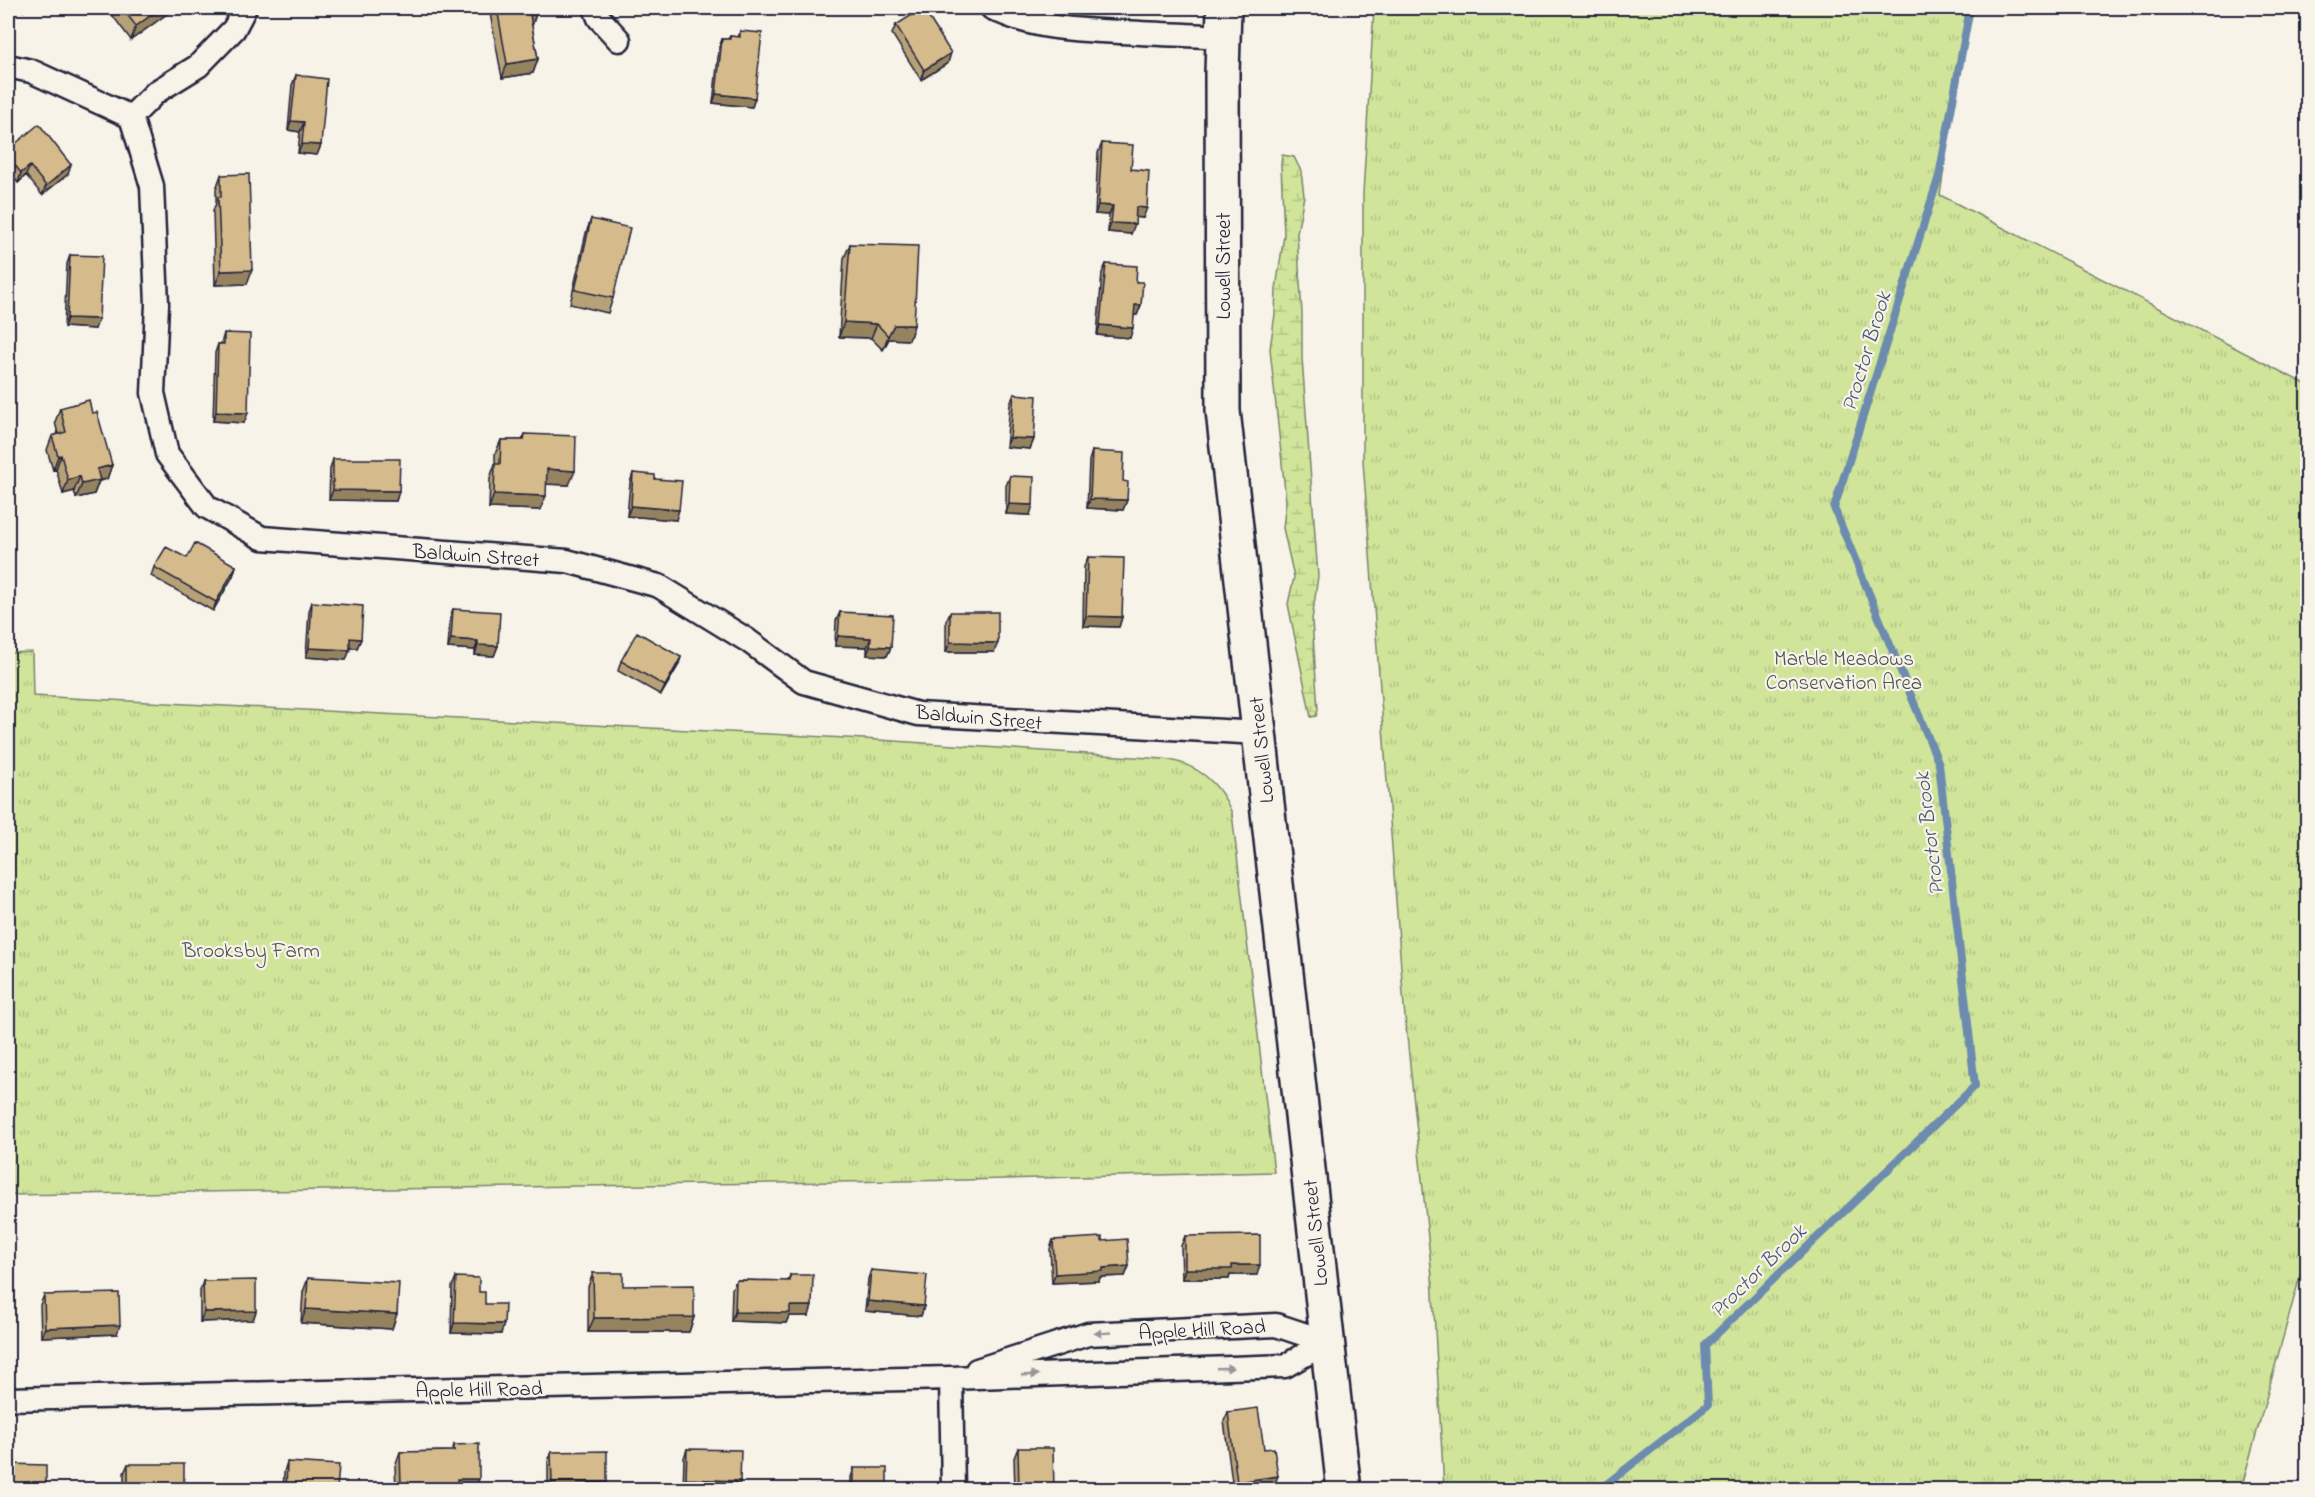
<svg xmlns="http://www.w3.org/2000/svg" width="2315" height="1497" viewBox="0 0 2315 1497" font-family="'Indie Flower',sans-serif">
  <defs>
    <pattern id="wetland-marsh" width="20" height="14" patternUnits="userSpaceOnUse" patternTransform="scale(1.5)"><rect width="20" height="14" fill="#d0e59a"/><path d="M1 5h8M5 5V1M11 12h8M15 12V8" fill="none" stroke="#b2c486"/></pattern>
    <pattern id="park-tufts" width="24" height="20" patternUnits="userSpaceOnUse" patternTransform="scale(1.5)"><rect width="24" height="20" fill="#d0e59a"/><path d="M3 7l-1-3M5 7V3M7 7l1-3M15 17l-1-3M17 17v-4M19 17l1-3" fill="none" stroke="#b2c486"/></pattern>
  </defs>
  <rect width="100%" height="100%" fill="#f7f3e8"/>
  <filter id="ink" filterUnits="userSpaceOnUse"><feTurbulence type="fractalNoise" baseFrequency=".0167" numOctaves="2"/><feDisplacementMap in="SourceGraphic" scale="12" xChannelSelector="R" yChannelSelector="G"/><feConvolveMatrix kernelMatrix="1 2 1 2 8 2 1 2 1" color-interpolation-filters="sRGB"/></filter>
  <g filter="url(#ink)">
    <path fill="url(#wetland-marsh)" stroke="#79846a" stroke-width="1.5" d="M 1282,155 L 1294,157 L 1301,171 L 1304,196 L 1297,233 L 1302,314 L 1302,358 L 1318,576 L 1312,620 L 1318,710 L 1316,716 L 1311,717 L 1288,604 L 1294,577 L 1283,528 L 1286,501 L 1270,349 L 1275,314 L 1276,289 L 1284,235 L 1281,165 Z"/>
    <path fill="url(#park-tufts)" stroke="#79846a" stroke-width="1.5" d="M 1374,8 L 1968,8 L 1940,195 L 2307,385 L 2307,1251 L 2241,1489 L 1444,1489 L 1432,1276 L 1404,1007 L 1363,461 L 1363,194 Z
      M 32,652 L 33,696 L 864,739 L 1164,759 C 1198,764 1219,782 1232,813 L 1274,1172 L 964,1180 L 8,1195 L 8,653 Z"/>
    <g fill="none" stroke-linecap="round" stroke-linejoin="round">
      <path stroke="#6c8bae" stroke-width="8" d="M 1599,1490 L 1708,1405 L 1705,1345 L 1975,1086 L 1939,764 L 1834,508 L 1939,176 L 1970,8"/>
      <g stroke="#22223b" stroke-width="27">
        <path id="minor" d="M 595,8 L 599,18 L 619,40
          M 992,8 C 1033,29 1077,30 1122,32 C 1155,34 1189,35 1223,37
          M 8,66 L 31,71 L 131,117 L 152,186 L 157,304 L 153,393 L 167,454 L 207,507 L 262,538 L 567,561 L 659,586 L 747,640 L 804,682 L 918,714 L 1259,733
          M 131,117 L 156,92 L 198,66 L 234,29 L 245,8
          M 977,1370 L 1088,1334 L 1276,1325 L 1327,1342
          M 951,1378 L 953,1490
          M 8,1399 L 951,1378 L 1285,1366 L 1327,1342"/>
      </g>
      <g stroke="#22223b" stroke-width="38">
        <path id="secondary" d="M 1224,8 L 1222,73 L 1223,411 L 1344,1490"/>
      </g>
      <use href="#minor" stroke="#f7f3e8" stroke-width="22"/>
      <use href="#secondary" stroke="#f7f3e8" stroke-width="33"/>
    </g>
    <path fill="#b7a178" stroke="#22223b" stroke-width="1.5" d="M 9,8 L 25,8 L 24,11 Z
      M 115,8 L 175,8 L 131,40 L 112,15 Z
      M 489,8 L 535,8 L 536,14 L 532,26 L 538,59 L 533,73 L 502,78 Z
      M 896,25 L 948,63 L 921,80 L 892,34 Z
      M 740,31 L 755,98 L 752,107 L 713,103 L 719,48 L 722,39 L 728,39 L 730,36 L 738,37 Z
      M 296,75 L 321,145 L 317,155 L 298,153 L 300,132 L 288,130 L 292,85 Z
      M 1102,143 L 1131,169 L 1143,218 L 1135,217 L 1131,234 L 1108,232 L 1109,215 L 1095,214 L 1098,153 Z
      M 8,150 L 68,174 L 42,195 L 26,175 L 18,183 L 8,170 Z
      M 221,175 L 247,284 L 215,285 L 213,211 L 216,203 L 216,189 Z
      M 591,219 L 613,298 L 608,313 L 570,304 L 586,233 Z
      M 850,244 L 914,325 L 909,340 L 889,339 L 883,350 L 871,338 L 839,337 L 844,258 Z
      M 70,255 L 95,329 L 64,327 L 67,264 Z
      M 1106,264 L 1136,282 L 1141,305 L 1137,315 L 1134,315 L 1130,338 L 1097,335 L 1102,273 Z
      M 224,333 L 244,423 L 213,421 L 215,353 L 218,344 L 221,344 Z
      M 1014,394 L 1034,439 L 1030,449 L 1006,447 L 1010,404 Z
      M 60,408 L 92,413 L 112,465 L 107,479 L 99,481 L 94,494 L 76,498 L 74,491 L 63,494 L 56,469 L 53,470 L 47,450 L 52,436 L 58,434 L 55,422 Z
      M 525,434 L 569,485 L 546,484 L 540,510 L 489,508 L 490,478 L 495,464 L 495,454 L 501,440 L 522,440 Z
      M 1092,451 L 1123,481 L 1127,500 L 1123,510 L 1087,508 L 1089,461 Z
      M 333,459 L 399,491 L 396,501 L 329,500 L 330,469 Z
      M 633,473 L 655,479 L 676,520 L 627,516 L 630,483 Z
      M 1010,476 L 1030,515 L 1006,514 L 1006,486 Z
      M 1088,557 L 1122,617 L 1119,627 L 1083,626 L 1084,567 Z
      M 187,558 L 236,566 L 233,576 L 213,611 L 151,576 L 154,567 Z
      M 312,602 L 361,639 L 357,648 L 350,648 L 346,660 L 306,657 L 309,611 Z
      M 453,609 L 498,646 L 494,656 L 475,655 L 475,650 L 448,648 L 450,618 Z
      M 840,612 L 891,647 L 887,656 L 867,655 L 867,647 L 835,646 L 836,621 Z
      M 950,612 L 994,652 L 946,652 L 946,621 Z
      M 681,657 L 678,666 L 661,695 L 618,671 L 621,661 Z
      M 1185,1236 L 1257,1275 L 1230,1275 L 1229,1279 L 1182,1279 L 1181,1246 Z
      M 1053,1240 L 1102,1241 L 1129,1266 L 1125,1276 L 1100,1277 L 1099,1281 L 1052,1283 L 1050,1249 Z
      M 871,1270 L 924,1306 L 921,1316 L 865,1311 L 868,1279 Z
      M 593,1273 L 694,1317 L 689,1332 L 588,1332 L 588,1287 Z
      M 790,1275 L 809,1316 L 789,1316 L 786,1323 L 731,1321 L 732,1289 L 736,1280 L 788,1281 Z
      M 456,1277 L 479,1292 L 501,1334 L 451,1333 L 452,1287 Z
      M 308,1278 L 392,1329 L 301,1323 L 303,1292 Z
      M 203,1281 L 256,1311 L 253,1320 L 200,1322 L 200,1291 Z
      M 44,1295 L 117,1334 L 41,1337 L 40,1305 Z
      M 1228,1412 L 1264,1449 L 1274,1486 L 1245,1490 L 1233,1490 L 1224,1421 Z
      M 454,1445 L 475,1490 L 396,1490 L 395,1466 L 400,1452 L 452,1451 Z
      M 1018,1448 L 1054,1490 L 1015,1490 L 1014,1458 Z
      M 687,1449 L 737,1490 L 683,1489 L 684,1458 Z
      M 551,1452 L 607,1482 L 605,1490 L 548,1490 L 548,1462 Z
      M 287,1462 L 337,1490 L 283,1490 L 284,1472 Z
      M 128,1464 L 184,1490 L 124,1490 L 124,1473 Z
      M 854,1468 L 887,1490 L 814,1490 L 816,1486 L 851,1487 L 851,1477 Z"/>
    <path fill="#958361" stroke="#22223b" stroke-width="1.5" d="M 161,8 L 175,8 L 131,40 L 136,26 Z
      M 536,14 L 531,28 L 530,15 Z
      M 951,53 L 948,63 L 921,80 L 924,70 Z
      M 538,59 L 533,73 L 502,78 L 507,64 Z
      M 716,94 L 755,98 L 752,107 L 713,103 Z
      M 291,121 L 304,122 L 300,132 L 288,130 Z
      M 302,144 L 321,145 L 317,155 L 298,153 Z
      M 71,165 L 68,174 L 42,195 L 46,186 Z
      M 30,166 L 26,175 L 18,183 L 21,173 Z
      M 1098,205 L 1113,206 L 1109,215 L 1095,214 Z
      M 1136,207 L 1147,208 L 1143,218 L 1133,217 Z
      M 1111,223 L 1135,224 L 1131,234 L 1108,232 Z
      M 252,270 L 247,284 L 215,285 L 221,271 Z
      M 1135,305 L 1141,305 L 1137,315 L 1132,315 Z
      M 67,318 L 99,319 L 95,329 L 64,327 Z
      M 844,322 L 877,324 L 871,338 L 839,337 Z
      M 894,325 L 914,325 L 909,340 L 889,339 L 883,350 L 888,336 Z
      M 1100,325 L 1133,328 L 1130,338 L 1097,335 Z
      M 216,412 L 248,413 L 244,423 L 213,421 Z
      M 1010,438 L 1034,439 L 1030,449 L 1006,447 Z
      M 61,455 L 56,469 L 53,470 L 58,456 Z
      M 112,465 L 107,479 L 99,481 L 94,494 L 76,498 L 82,484 L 97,469 Z
      M 547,469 L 575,471 L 569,485 L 541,484 Z
      M 80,476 L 74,491 L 63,494 L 68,480 Z
      M 333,490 L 399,491 L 396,501 L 329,500 Z
      M 494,494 L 546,496 L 540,510 L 489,508 Z
      M 1090,499 L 1127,500 L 1123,510 L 1087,508 Z
      M 1009,504 L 1033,505 L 1030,515 L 1006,514 Z
      M 631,506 L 679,510 L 676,520 L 627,516 Z
      M 236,566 L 233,576 L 213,611 L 216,602 Z
      M 1086,616 L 1122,617 L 1119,627 L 1083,626 Z
      M 838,636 L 871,638 L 867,647 L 835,646 Z
      M 350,638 L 361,639 L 357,648 L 347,648 Z
      M 451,639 L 478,641 L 475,650 L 448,648 Z
      M 950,642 L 998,643 L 994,652 L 946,652 Z
      M 478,645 L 498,646 L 494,656 L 475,655 Z
      M 870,646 L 891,647 L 887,656 L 867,655 Z
      M 309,648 L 350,650 L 346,660 L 306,657 Z
      M 681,657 L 678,666 L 661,695 L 665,686 Z
      M 1232,1265 L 1260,1265 L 1257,1275 L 1230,1275 L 1229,1279 L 1182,1279 L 1185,1269 Z
      M 1129,1266 L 1125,1276 L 1100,1277 L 1099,1281 L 1052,1283 L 1055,1274 L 1103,1268 Z
      M 868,1301 L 924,1306 L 921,1316 L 865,1311 Z
      M 790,1306 L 812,1306 L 809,1316 L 789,1316 L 786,1323 L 731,1321 L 735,1312 Z
      M 306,1309 L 397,1314 L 392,1329 L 301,1323 Z
      M 256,1311 L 253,1320 L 200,1322 L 204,1312 Z
      M 694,1317 L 689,1332 L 588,1332 L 594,1318 Z
      M 454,1323 L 504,1324 L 501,1334 L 451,1333 Z
      M 120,1325 L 117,1334 L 41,1337 L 45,1328 Z
      M 1278,1476 L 1274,1486 L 1245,1490 L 1234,1490 L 1237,1482 Z
      M 457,1479 L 479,1479 L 475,1490 L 445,1490 L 447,1484 Z
      M 686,1479 L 740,1481 L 737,1490 L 683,1489 Z
      M 552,1482 L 607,1482 L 605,1490 L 549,1490 Z
      M 401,1484 L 419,1484 L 417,1490 L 399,1490 Z"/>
    <path fill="#d5bb8b" stroke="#22223b" stroke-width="1.5" d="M 122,8 L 161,8 L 136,26 Z
      M 497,8 L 535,8 L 536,14 L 530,15 L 538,59 L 507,64 Z
      M 923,8 L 951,53 L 924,70 L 896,25 Z
      M 740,31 L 762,33 L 755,98 L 716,94 L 722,39 L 730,39 L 730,36 L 740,37 Z
      M 296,75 L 327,79 L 321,145 L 302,144 L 304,122 L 291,121 Z
      M 39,124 L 71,165 L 46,186 L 30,166 L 21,173 L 8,156 L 8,150 Z
      M 1102,143 L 1133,145 L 1131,169 L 1149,171 L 1147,208 L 1136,207 L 1135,224 L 1111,223 L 1113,206 L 1098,205 Z
      M 249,174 L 252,270 L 221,271 L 218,197 L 221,197 L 221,175 Z
      M 591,219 L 630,228 L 613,298 L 575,290 Z
      M 850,244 L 918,246 L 914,325 L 894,325 L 888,336 L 877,324 L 844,322 Z
      M 70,255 L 102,256 L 99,319 L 67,318 Z
      M 1106,264 L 1137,266 L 1136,282 L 1143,282 L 1141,305 L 1135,305 L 1133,328 L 1100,325 Z
      M 224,333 L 250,334 L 248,413 L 216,412 L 218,344 L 224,344 Z
      M 1014,394 L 1037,396 L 1034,439 L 1010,438 Z
      M 89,400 L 92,413 L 97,412 L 112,465 L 97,469 L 100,480 L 82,484 L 80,476 L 68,480 L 61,455 L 58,456 L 52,436 L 66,432 L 60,408 Z
      M 525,434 L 576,436 L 575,471 L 547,469 L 546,496 L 494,494 L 495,464 L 500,464 L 501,440 L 524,440 Z
      M 1092,451 L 1124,453 L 1123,481 L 1128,482 L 1127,500 L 1090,499 Z
      M 333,459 L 400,459 L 399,491 L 333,490 Z
      M 633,473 L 655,475 L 655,479 L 682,481 L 679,510 L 631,506 Z
      M 1010,476 L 1034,477 L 1033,505 L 1009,504 Z
      M 195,543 L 236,566 L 216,602 L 154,567 L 166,547 L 187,558 Z
      M 1088,557 L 1124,558 L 1122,617 L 1086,616 Z
      M 312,602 L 363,606 L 361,639 L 350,638 L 350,650 L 309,648 Z
      M 453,609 L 500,612 L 498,646 L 478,645 L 478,641 L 451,639 Z
      M 840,612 L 893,615 L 891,647 L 870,646 L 871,638 L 838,636 Z
      M 950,612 L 998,612 L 998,643 L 950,642 Z
      M 637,632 L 681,657 L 665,686 L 621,661 Z
      M 1260,1235 L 1260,1265 L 1232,1265 L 1232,1269 L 1185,1269 L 1185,1236 Z
      M 1102,1237 L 1102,1241 L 1127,1239 L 1129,1266 L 1103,1268 L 1103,1271 L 1055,1274 L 1053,1240 Z
      M 871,1270 L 927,1275 L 924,1306 L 868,1301 Z
      M 593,1273 L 623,1273 L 623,1286 L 694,1285 L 694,1317 L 594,1318 Z
      M 790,1275 L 813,1275 L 812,1306 L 790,1306 L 790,1313 L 735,1312 L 736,1280 L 790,1281 Z
      M 456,1277 L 479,1278 L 479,1292 L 485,1292 L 485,1304 L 505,1304 L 504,1324 L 454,1323 Z
      M 308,1278 L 399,1283 L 397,1314 L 306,1309 Z
      M 256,1280 L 256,1311 L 204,1312 L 203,1281 Z
      M 119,1293 L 120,1325 L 45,1328 L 44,1295 Z
      M 1258,1408 L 1264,1449 L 1274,1448 L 1278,1476 L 1237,1482 L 1228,1412 Z
      M 479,1444 L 479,1479 L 457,1479 L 457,1484 L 447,1484 L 447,1490 L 419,1490 L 419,1484 L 401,1484 L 400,1452 L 454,1451 L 454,1445 Z
      M 1018,1448 L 1053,1448 L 1054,1490 L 1019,1490 Z
      M 687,1449 L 741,1450 L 740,1481 L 686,1479 Z
      M 607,1451 L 607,1482 L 552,1482 L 551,1452 Z
      M 287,1462 L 339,1465 L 337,1490 L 286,1490 Z
      M 8,1464 L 46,1465 L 46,1490 L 8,1490 Z
      M 128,1464 L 184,1464 L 184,1490 L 128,1490 Z
      M 854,1468 L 887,1468 L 887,1490 L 816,1490 L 816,1486 L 854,1487 Z"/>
    <defs><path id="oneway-solid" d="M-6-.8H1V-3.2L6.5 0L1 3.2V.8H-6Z" transform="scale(1.5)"/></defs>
    <g fill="#97959a">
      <use href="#oneway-solid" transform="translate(1103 1333) rotate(177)"/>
      <use href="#oneway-solid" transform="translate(1225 1368) rotate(-2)"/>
      <use href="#oneway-solid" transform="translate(1030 1375) rotate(-2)"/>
    </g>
  </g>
  <g text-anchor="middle" stroke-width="4.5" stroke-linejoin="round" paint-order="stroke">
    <g font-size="21" fill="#22223b" stroke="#f7f3e8">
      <text transform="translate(1223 266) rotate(-90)" y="7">Lowell Street</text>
      <text transform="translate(476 555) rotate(4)" y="7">Baldwin Street</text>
      <text transform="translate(979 717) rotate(5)" y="7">Baldwin Street</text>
      <text transform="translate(1261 750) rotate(-96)" y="7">Lowell Street</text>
      <text transform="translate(1315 1233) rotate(-96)" y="7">Lowell Street</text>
      <text transform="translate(1202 1329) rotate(-3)" y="7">Apple Hill Road</text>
      <text transform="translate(479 1389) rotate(-1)" y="7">Apple Hill Road</text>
    </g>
    <g font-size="21" fill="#4e5353" stroke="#f7f3e8">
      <text x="1844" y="665">Marble Meadows<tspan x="1844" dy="24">Conservation Area</tspan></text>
      <text x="251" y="957">Brooksby Farm</text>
    </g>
    <g font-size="22" font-style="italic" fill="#475775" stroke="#f7f3e8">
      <text transform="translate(1865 351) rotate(-73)" y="8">Proctor Brook</text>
      <text transform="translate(1928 834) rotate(-97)" y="8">Proctor Brook</text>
      <text transform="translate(1757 1270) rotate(-44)" y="8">Proctor Brook</text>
    </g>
  </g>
  <rect width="2315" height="1497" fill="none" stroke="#f7f3e8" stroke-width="30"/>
  <rect x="15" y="15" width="2285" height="1467" fill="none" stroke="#22223b" stroke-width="2" filter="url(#ink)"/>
</svg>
